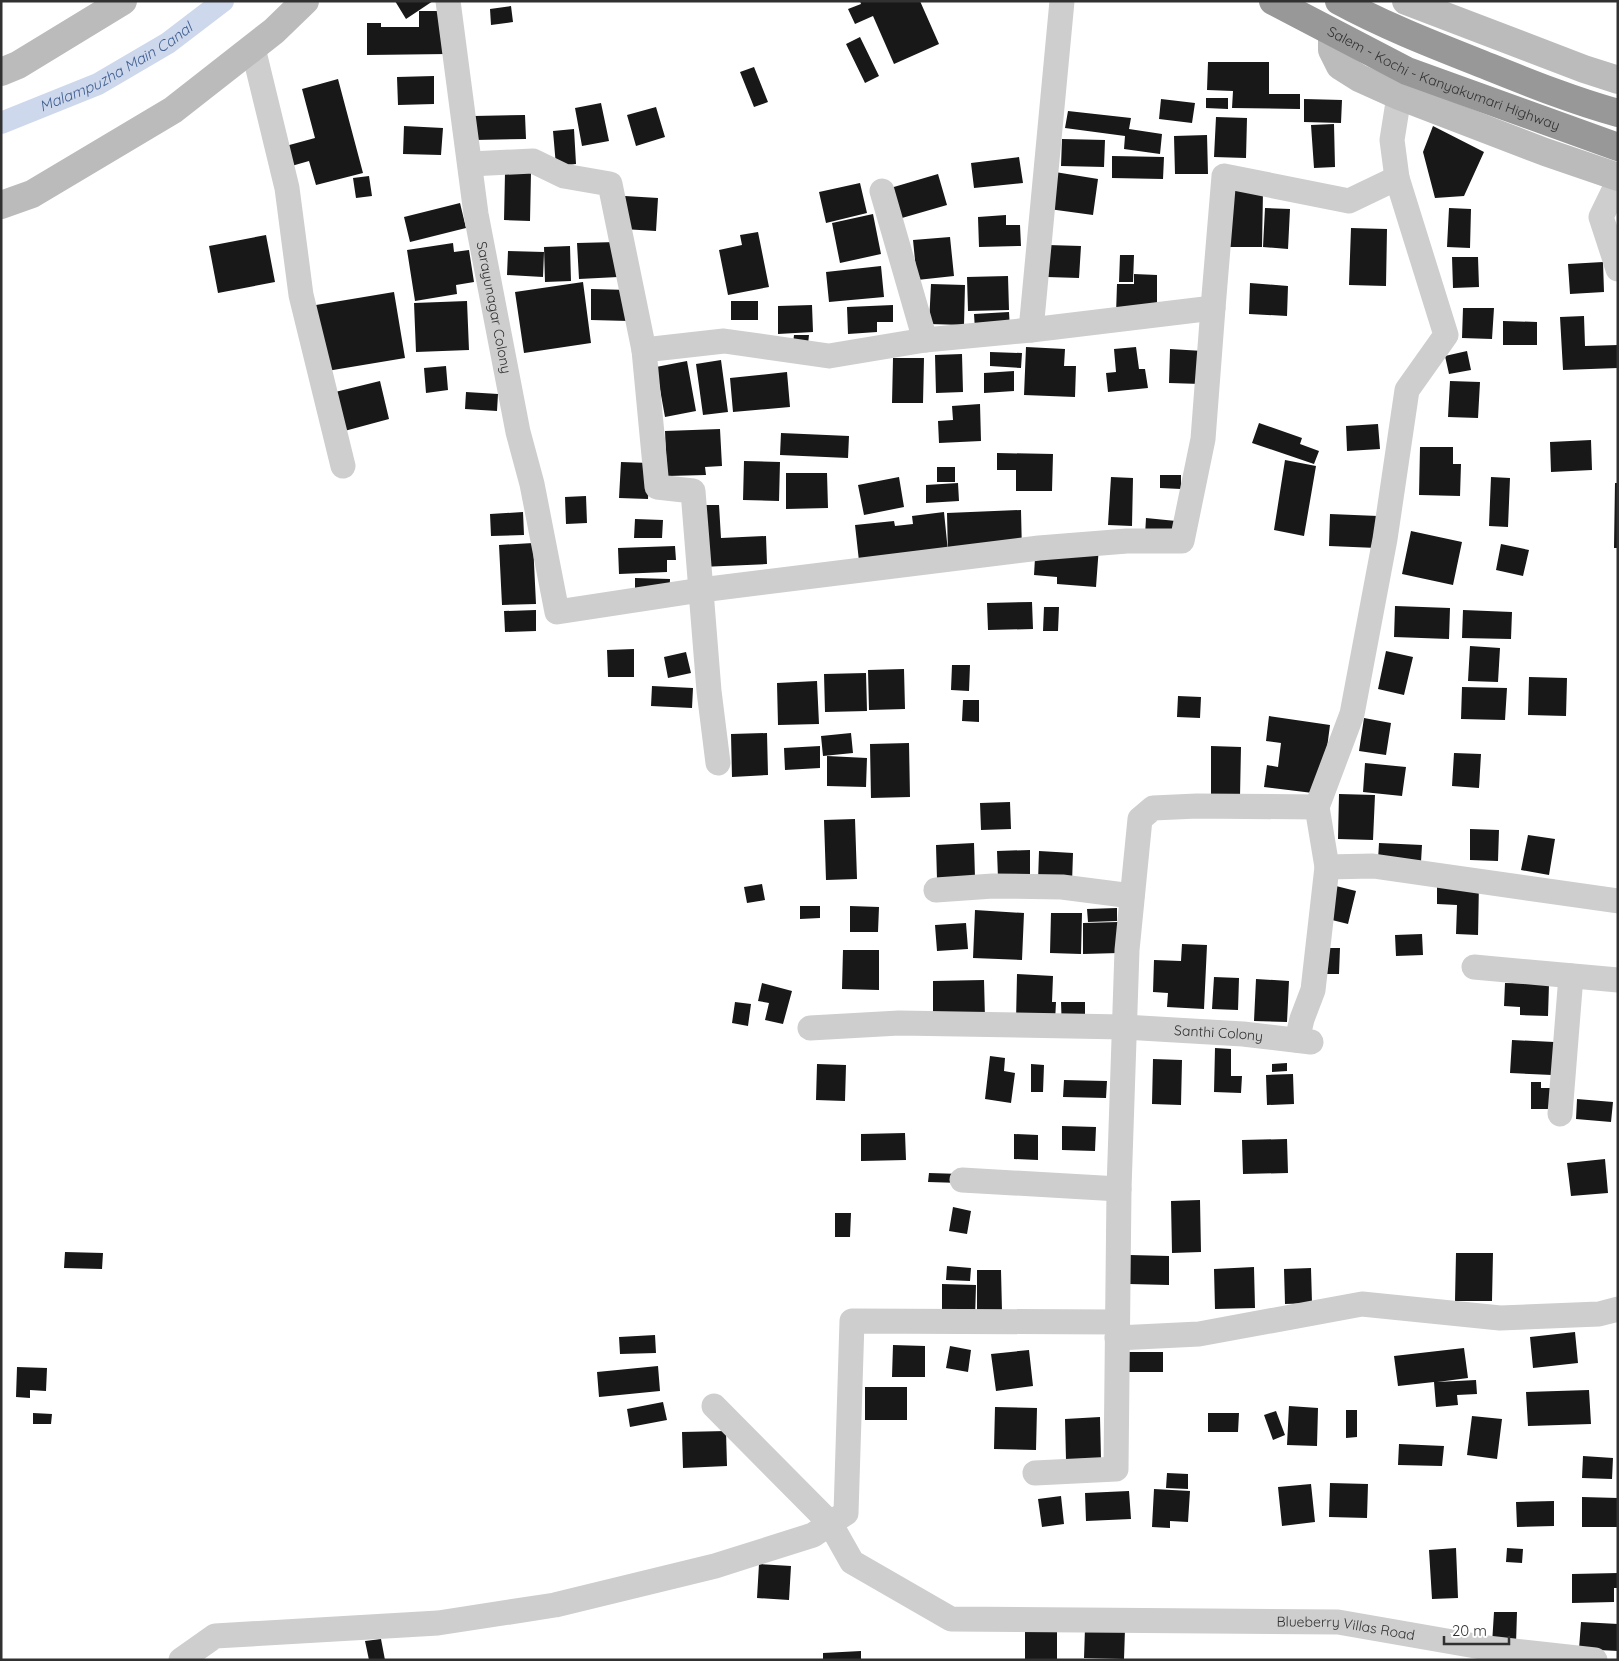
<svg xmlns="http://www.w3.org/2000/svg" width="1619" height="1661" viewBox="0 0 1619 1661" font-family="Quicksand,sans-serif">
  <rect width="100%" height="100%" fill="#fff"/>
  <g fill="none" stroke-linecap="round" stroke-linejoin="round">
    <path stroke="#cdd8ec" stroke-width="22" id="s1" d="M 1,123 L 98,84 L 168,43 L 223,1"/>
  </g>
  <path fill="#181818" d="M 395,1 L 433,1 L 406,19 Z
    M 860,1 L 920,1 L 939,44 L 894,64 L 873,16 L 855,24 L 848,9 L 861,4 Z
    M 511,6 L 513,22 L 491,25 L 490,9 Z
    M 419,11 L 447,11 L 448,54 L 367,55 L 367,23 L 381,23 L 381,27 L 419,27 Z
    M 860,37 L 879,76 L 865,83 L 846,44 Z
    M 1208,62 L 1269,62 L 1269,94 L 1300,94 L 1300,109 L 1232,108 L 1233,91 L 1207,90 Z
    M 754,67 L 768,102 L 754,107 L 740,72 Z
    M 434,76 L 434,104 L 398,105 L 397,77 Z
    M 338,79 L 363,173 L 316,185 L 309,161 L 288,167 L 282,147 L 315,138 L 302,89 Z
    M 1206,98 L 1228,98 L 1228,109 L 1206,108 Z
    M 1161,99 L 1195,103 L 1192,123 L 1159,119 Z
    M 1304,99 L 1342,100 L 1341,123 L 1304,122 Z
    M 601,103 L 609,141 L 582,146 L 575,108 Z
    M 656,107 L 665,137 L 636,146 L 627,115 Z
    M 1068,111 L 1131,118 L 1129,129 L 1162,134 L 1160,154 L 1124,149 L 1125,136 L 1065,128 Z
    M 525,115 L 526,139 L 474,140 L 474,116 Z
    M 1216,117 L 1247,118 L 1246,158 L 1214,157 Z
    M 1334,124 L 1335,167 L 1314,168 L 1311,125 Z
    M 404,126 L 443,128 L 441,155 L 403,154 Z
    M 1433,126 L 1484,152 L 1464,196 L 1435,198 L 1423,152 Z
    M 574,129 L 576,164 L 556,166 L 553,131 Z
    M 1207,135 L 1208,174 L 1175,174 L 1174,136 Z
    M 1062,139 L 1105,140 L 1104,167 L 1061,166 Z
    M 1112,156 L 1164,157 L 1163,179 L 1112,178 Z
    M 1019,157 L 1023,183 L 974,188 L 971,163 Z
    M 1055,172 L 1098,179 L 1093,215 L 1049,209 Z
    M 505,173 L 531,173 L 530,221 L 504,220 Z
    M 938,174 L 947,205 L 895,220 L 887,189 Z
    M 369,176 L 372,196 L 356,198 L 353,178 Z
    M 860,183 L 867,213 L 826,223 L 819,192 Z
    M 1229,191 L 1263,191 L 1262,247 L 1228,247 Z
    M 625,196 L 658,198 L 656,231 L 623,229 Z
    M 460,203 L 466,228 L 410,242 L 404,217 Z
    M 1265,208 L 1290,209 L 1288,249 L 1263,247 Z
    M 1449,208 L 1471,209 L 1470,248 L 1447,247 Z
    M 873,214 L 881,254 L 840,263 L 832,223 Z
    M 1006,215 L 1006,225 L 1020,225 L 1021,246 L 979,247 L 978,217 Z
    M 1351,228 L 1387,229 L 1386,286 L 1349,285 Z
    M 758,232 L 769,287 L 728,295 L 719,250 L 742,245 L 740,235 Z
    M 266,235 L 275,282 L 218,293 L 209,246 Z
    M 950,237 L 954,276 L 917,280 L 913,240 Z
    M 617,242 L 618,277 L 579,279 L 577,243 Z
    M 453,243 L 454,252 L 469,250 L 474,282 L 456,285 L 457,294 L 415,301 L 407,250 Z
    M 1048,245 L 1081,246 L 1079,278 L 1047,277 Z
    M 570,246 L 571,281 L 545,282 L 544,247 Z
    M 508,251 L 544,252 L 543,277 L 507,275 Z
    M 1120,255 L 1134,255 L 1133,282 L 1119,282 Z
    M 1452,257 L 1478,257 L 1479,287 L 1453,288 Z
    M 1603,262 L 1604,292 L 1570,294 L 1568,264 Z
    M 881,266 L 884,297 L 829,302 L 826,272 Z
    M 1134,274 L 1157,275 L 1157,315 L 1116,314 L 1117,284 L 1134,284 Z
    M 1008,276 L 1009,310 L 968,311 L 967,277 Z
    M 583,282 L 591,343 L 524,353 L 515,292 Z
    M 1250,283 L 1288,286 L 1287,316 L 1249,314 Z
    M 931,284 L 965,285 L 964,325 L 929,324 Z
    M 591,289 L 629,290 L 629,321 L 591,320 Z
    M 394,292 L 405,358 L 321,372 L 310,306 Z
    M 467,301 L 469,350 L 416,352 L 414,303 Z
    M 731,301 L 758,301 L 758,320 L 731,320 Z
    M 812,305 L 813,332 L 778,334 L 778,306 Z
    M 893,305 L 893,322 L 877,322 L 877,332 L 848,334 L 847,307 Z
    M 1463,308 L 1494,308 L 1492,339 L 1462,338 Z
    M 1009,312 L 1010,329 L 975,330 L 974,314 Z
    M 1584,316 L 1585,346 L 1618,345 L 1618,368 L 1563,370 L 1560,317 Z
    M 1503,321 L 1537,322 L 1537,345 L 1503,345 Z
    M 794,335 L 809,335 L 808,344 L 793,344 Z
    M 1026,347 L 1065,349 L 1064,366 L 1076,366 L 1075,397 L 1024,395 Z
    M 1136,347 L 1139,369 L 1145,369 L 1148,388 L 1108,392 L 1106,373 L 1116,372 L 1114,349 Z
    M 1170,349 L 1203,351 L 1201,384 L 1169,383 Z
    M 1467,351 L 1471,370 L 1449,374 L 1445,356 Z
    M 990,352 L 1022,353 L 1021,368 L 990,366 Z
    M 962,354 L 963,392 L 936,393 L 935,355 Z
    M 893,358 L 924,358 L 923,403 L 892,403 Z
    M 721,360 L 728,412 L 703,415 L 696,364 Z
    M 687,361 L 696,411 L 665,417 L 656,367 Z
    M 446,366 L 448,390 L 426,393 L 424,368 Z
    M 1014,371 L 1014,391 L 984,393 L 984,373 Z
    M 787,372 L 790,407 L 733,412 L 730,378 Z
    M 380,381 L 389,419 L 337,433 L 327,394 Z
    M 1450,381 L 1480,382 L 1478,418 L 1448,417 Z
    M 466,392 L 498,394 L 497,411 L 465,409 Z
    M 980,404 L 981,441 L 939,443 L 938,421 L 953,420 L 952,406 Z
    M 1259,423 L 1302,438 L 1300,444 L 1319,451 L 1314,464 L 1252,443 Z
    M 1378,424 L 1380,449 L 1347,451 L 1346,426 Z
    M 720,429 L 722,466 L 705,467 L 706,475 L 667,476 L 665,431 Z
    M 781,433 L 849,436 L 848,458 L 780,455 Z
    M 1591,440 L 1592,470 L 1551,472 L 1550,442 Z
    M 1420,447 L 1453,447 L 1453,464 L 1461,464 L 1460,496 L 1419,495 Z
    M 997,453 L 1053,454 L 1052,491 L 1016,491 L 1016,470 L 997,470 Z
    M 1285,460 L 1316,466 L 1304,536 L 1274,530 Z
    M 744,461 L 780,462 L 779,501 L 743,500 Z
    M 621,462 L 650,463 L 648,499 L 619,498 Z
    M 937,467 L 955,467 L 955,482 L 937,482 Z
    M 786,473 L 827,473 L 828,508 L 786,509 Z
    M 1160,475 L 1181,475 L 1181,489 L 1160,488 Z
    M 899,477 L 904,507 L 864,515 L 858,485 Z
    M 1111,477 L 1133,478 L 1132,526 L 1108,525 Z
    M 1491,477 L 1510,478 L 1508,527 L 1489,526 Z
    M 958,483 L 959,501 L 926,503 L 926,485 Z
    M 1615,483 L 1618,483 L 1618,548 L 1614,548 Z
    M 586,496 L 587,523 L 566,524 L 565,497 Z
    M 698,505 L 719,505 L 721,538 L 766,536 L 767,564 L 701,567 Z
    M 1021,510 L 1022,553 L 948,555 L 947,513 Z
    M 523,512 L 524,535 L 491,536 L 490,514 Z
    M 944,512 L 948,552 L 859,561 L 855,525 L 894,521 L 895,526 L 913,524 L 912,516 Z
    M 1330,514 L 1378,516 L 1377,548 L 1329,546 Z
    M 1146,518 L 1176,521 L 1175,539 L 1145,536 Z
    M 635,519 L 663,520 L 662,538 L 634,538 Z
    M 1411,531 L 1462,542 L 1453,585 L 1402,574 Z
    M 1036,541 L 1099,546 L 1096,587 L 1057,584 L 1057,577 L 1034,575 Z
    M 533,543 L 536,604 L 502,605 L 499,545 Z
    M 1501,544 L 1529,550 L 1523,576 L 1496,570 Z
    M 675,546 L 676,560 L 667,560 L 667,572 L 619,574 L 618,548 Z
    M 635,578 L 670,579 L 669,600 L 635,599 Z
    M 1032,602 L 1033,629 L 988,630 L 987,603 Z
    M 1395,606 L 1450,608 L 1449,639 L 1394,637 Z
    M 1044,607 L 1059,607 L 1058,631 L 1043,631 Z
    M 536,610 L 536,631 L 505,632 L 504,611 Z
    M 1463,610 L 1512,612 L 1511,639 L 1462,638 Z
    M 1470,646 L 1500,648 L 1498,682 L 1468,681 Z
    M 634,649 L 634,677 L 608,677 L 607,650 Z
    M 1386,651 L 1413,657 L 1404,695 L 1378,689 Z
    M 686,652 L 691,673 L 668,678 L 664,657 Z
    M 952,665 L 970,665 L 969,691 L 951,690 Z
    M 904,669 L 905,709 L 869,710 L 868,670 Z
    M 866,673 L 867,711 L 825,712 L 824,674 Z
    M 1529,677 L 1567,678 L 1566,716 L 1528,715 Z
    M 817,681 L 819,724 L 778,725 L 777,683 Z
    M 652,686 L 693,688 L 692,708 L 651,706 Z
    M 1462,687 L 1507,688 L 1505,720 L 1461,719 Z
    M 1178,696 L 1201,697 L 1200,718 L 1177,717 Z
    M 963,700 L 979,700 L 979,722 L 962,721 Z
    M 1269,716 L 1330,725 L 1321,794 L 1264,787 L 1267,765 L 1278,767 L 1281,743 L 1266,741 Z
    M 1364,718 L 1391,723 L 1386,755 L 1359,751 Z
    M 767,733 L 768,775 L 732,777 L 731,734 Z
    M 851,733 L 853,753 L 823,756 L 821,736 Z
    M 909,743 L 910,797 L 871,798 L 870,744 Z
    M 820,746 L 820,768 L 785,770 L 784,748 Z
    M 1211,746 L 1241,747 L 1240,797 L 1211,797 Z
    M 1454,753 L 1481,754 L 1479,788 L 1452,786 Z
    M 827,756 L 867,758 L 866,787 L 827,786 Z
    M 1365,763 L 1406,767 L 1402,796 L 1363,792 Z
    M 1339,794 L 1375,795 L 1373,840 L 1338,839 Z
    M 1010,802 L 1011,829 L 981,830 L 980,803 Z
    M 855,819 L 857,879 L 826,880 L 824,820 Z
    M 1470,829 L 1499,830 L 1498,861 L 1470,860 Z
    M 1528,835 L 1555,839 L 1549,875 L 1521,870 Z
    M 974,843 L 975,878 L 937,879 L 936,845 Z
    M 1379,843 L 1422,845 L 1421,862 L 1378,860 Z
    M 1030,850 L 1030,878 L 998,878 L 997,851 Z
    M 1039,851 L 1073,853 L 1072,883 L 1038,882 Z
    M 1437,881 L 1479,882 L 1478,935 L 1456,934 L 1457,905 L 1437,904 Z
    M 762,884 L 765,900 L 747,903 L 744,887 Z
    M 1332,885 L 1356,891 L 1348,924 L 1324,918 Z
    M 800,906 L 820,906 L 820,918 L 800,919 Z
    M 850,906 L 879,907 L 878,932 L 850,932 Z
    M 1117,908 L 1117,921 L 1088,922 L 1087,909 Z
    M 975,910 L 1024,913 L 1022,960 L 973,958 Z
    M 1051,913 L 1082,913 L 1081,954 L 1050,953 Z
    M 1118,922 L 1119,953 L 1083,954 L 1083,923 Z
    M 966,923 L 968,949 L 937,951 L 935,925 Z
    M 1422,934 L 1423,955 L 1396,956 L 1395,935 Z
    M 1182,944 L 1207,945 L 1204,1009 L 1167,1007 L 1168,993 L 1153,992 L 1154,960 L 1181,961 Z
    M 1321,948 L 1340,948 L 1339,974 L 1320,974 Z
    M 843,950 L 879,950 L 879,990 L 842,989 Z
    M 1017,974 L 1053,976 L 1052,1002 L 1056,1002 L 1055,1022 L 1016,1021 Z
    M 1214,977 L 1239,978 L 1238,1010 L 1212,1009 Z
    M 1256,979 L 1289,981 L 1287,1022 L 1254,1021 Z
    M 984,980 L 985,1018 L 933,1019 L 933,981 Z
    M 762,983 L 792,991 L 783,1024 L 765,1020 L 769,1003 L 758,1001 Z
    M 1505,983 L 1549,984 L 1548,1016 L 1520,1015 L 1520,1007 L 1504,1006 Z
    M 735,1002 L 751,1004 L 748,1026 L 732,1023 Z
    M 1061,1002 L 1085,1002 L 1085,1031 L 1062,1031 Z
    M 1512,1040 L 1554,1042 L 1552,1075 L 1510,1073 Z
    M 1215,1048 L 1231,1049 L 1231,1076 L 1242,1076 L 1241,1093 L 1214,1092 Z
    M 990,1056 L 1005,1058 L 1004,1071 L 1015,1073 L 1011,1103 L 985,1099 Z
    M 1153,1059 L 1182,1060 L 1181,1105 L 1152,1104 Z
    M 1287,1063 L 1287,1071 L 1272,1072 L 1272,1064 Z
    M 817,1064 L 846,1065 L 845,1101 L 816,1100 Z
    M 1031,1064 L 1044,1065 L 1043,1092 L 1031,1092 Z
    M 1293,1074 L 1294,1104 L 1267,1105 L 1266,1075 Z
    M 1064,1080 L 1107,1081 L 1106,1098 L 1063,1097 Z
    M 1531,1082 L 1541,1082 L 1541,1088 L 1554,1088 L 1554,1109 L 1531,1109 Z
    M 1577,1099 L 1613,1102 L 1611,1122 L 1576,1119 Z
    M 1062,1126 L 1096,1127 L 1095,1151 L 1062,1150 Z
    M 905,1133 L 906,1160 L 861,1161 L 861,1134 Z
    M 1014,1134 L 1038,1135 L 1038,1160 L 1014,1159 Z
    M 1287,1139 L 1288,1173 L 1243,1174 L 1242,1140 Z
    M 1605,1159 L 1608,1193 L 1571,1196 L 1567,1163 Z
    M 929,1173 L 961,1174 L 961,1183 L 928,1182 Z
    M 1200,1200 L 1201,1252 L 1172,1253 L 1171,1201 Z
    M 953,1207 L 971,1211 L 967,1234 L 949,1231 Z
    M 835,1213 L 851,1213 L 850,1237 L 835,1237 Z
    M 65,1252 L 103,1253 L 102,1269 L 64,1268 Z
    M 1456,1253 L 1493,1253 L 1492,1301 L 1455,1301 Z
    M 1130,1255 L 1169,1256 L 1169,1285 L 1129,1284 Z
    M 947,1266 L 971,1268 L 970,1281 L 946,1280 Z
    M 1254,1267 L 1255,1308 L 1215,1309 L 1214,1269 Z
    M 1311,1268 L 1312,1303 L 1285,1304 L 1284,1269 Z
    M 977,1270 L 1001,1270 L 1002,1311 L 977,1311 Z
    M 942,1284 L 976,1285 L 975,1319 L 942,1319 Z
    M 1575,1332 L 1578,1363 L 1533,1368 L 1530,1337 Z
    M 655,1335 L 656,1353 L 620,1354 L 619,1337 Z
    M 893,1345 L 925,1346 L 925,1377 L 892,1377 Z
    M 950,1346 L 971,1350 L 968,1372 L 946,1368 Z
    M 1464,1348 L 1468,1378 L 1437,1382 L 1476,1380 L 1477,1394 L 1457,1395 L 1458,1405 L 1436,1407 L 1434,1382 L 1398,1386 L 1394,1356 Z
    M 1029,1350 L 1033,1386 L 996,1391 L 991,1354 Z
    M 1126,1352 L 1163,1352 L 1163,1372 L 1126,1372 Z
    M 658,1366 L 660,1391 L 599,1397 L 597,1372 Z
    M 17,1367 L 47,1368 L 46,1391 L 30,1390 L 30,1398 L 16,1397 Z
    M 865,1387 L 907,1387 L 907,1420 L 865,1420 Z
    M 1589,1390 L 1591,1424 L 1528,1426 L 1526,1392 Z
    M 663,1402 L 667,1420 L 630,1427 L 627,1409 Z
    M 1289,1406 L 1318,1408 L 1317,1446 L 1287,1445 Z
    M 995,1407 L 1037,1408 L 1036,1450 L 994,1449 Z
    M 1346,1410 L 1357,1410 L 1357,1437 L 1346,1438 Z
    M 1276,1411 L 1285,1435 L 1273,1440 L 1264,1415 Z
    M 33,1413 L 52,1414 L 51,1424 L 33,1424 Z
    M 1208,1413 L 1239,1413 L 1238,1432 L 1208,1432 Z
    M 1472,1416 L 1502,1419 L 1497,1459 L 1467,1455 Z
    M 1100,1417 L 1101,1459 L 1066,1460 L 1065,1419 Z
    M 726,1431 L 727,1466 L 683,1468 L 682,1432 Z
    M 1399,1444 L 1444,1446 L 1442,1466 L 1398,1465 Z
    M 1583,1456 L 1613,1458 L 1612,1479 L 1582,1478 Z
    M 1167,1473 L 1188,1474 L 1188,1489 L 1166,1488 Z
    M 1330,1483 L 1368,1484 L 1367,1518 L 1329,1517 Z
    M 1311,1484 L 1315,1522 L 1282,1526 L 1278,1487 Z
    M 1154,1489 L 1190,1491 L 1188,1522 L 1170,1521 L 1170,1528 L 1152,1527 Z
    M 1129,1491 L 1131,1519 L 1086,1521 L 1085,1493 Z
    M 1061,1496 L 1064,1524 L 1042,1527 L 1038,1499 Z
    M 1582,1497 L 1618,1498 L 1618,1527 L 1582,1527 Z
    M 1554,1501 L 1554,1526 L 1517,1527 L 1516,1502 Z
    M 1456,1548 L 1458,1598 L 1432,1599 L 1429,1550 Z
    M 1507,1548 L 1523,1549 L 1522,1563 L 1506,1562 Z
    M 759,1564 L 791,1566 L 789,1600 L 757,1598 Z
    M 1618,1573 L 1618,1588 L 1614,1588 L 1614,1602 L 1572,1603 L 1572,1574 Z
    M 1494,1612 L 1517,1612 L 1516,1644 L 1492,1644 Z
    M 1581,1622 L 1618,1624 L 1618,1651 L 1579,1649 Z
    M 1085,1628 L 1125,1629 L 1124,1659 L 1084,1658 Z
    M 1025,1630 L 1057,1630 L 1057,1660 L 1025,1660 Z
    M 381,1639 L 385,1660 L 369,1660 L 365,1641 Z
    M 861,1651 L 861,1660 L 823,1660 L 823,1653 Z"/>
  <g fill="none" stroke-linecap="round" stroke-linejoin="round">
    <g stroke="#cecece" stroke-width="25">
      <path id="s2" d="M 448,1 L 476,214 L 518,432 L 532,484 L 557,612 L 701,590 L 1039,548 L 1127,541 L 1182,541 L 1203,439 L 1213,308"/>
      <path d="M 253,48 L 287,188 L 301,295 L 343,466"/>
      <path d="M 470,164 L 533,161 L 564,176 L 610,184 L 644,350"/>
      <path d="M 1397,178 L 1392,140 L 1399,96"/>
      <path d="M 1618,182 L 1601,217 L 1618,269"/>
      <path d="M 882,191 L 925,340"/>
      <path d="M 1031,330 L 1213,308 L 1224,176 L 1349,201 L 1397,178 L 1446,335 L 1407,390 L 1385,539 L 1352,714 L 1317,807 L 1197,806 L 1153,808 L 1140,819 L 1127,950 L 1119,1189 L 1116,1469 L 1035,1473"/>
      <path d="M 718,763 L 709,691 L 693,491 L 657,487 L 644,350 L 724,341 L 829,356 L 925,340 L 1031,330 L 1062,1"/>
      <path d="M 1327,867 L 1373,866 L 1618,901"/>
      <path d="M 936,890 L 993,886 L 1062,887 L 1132,896"/>
      <path d="M 1474,967 L 1618,980"/>
      <path id="s3" d="M 810,1028 L 899,1023 L 1124,1027 L 1243,1034 L 1311,1042"/>
      <path d="M 1297,1040 L 1302,1019 L 1313,990 L 1327,867 L 1317,807"/>
      <path d="M 1560,1114 L 1571,976"/>
      <path d="M 962,1180 L 1119,1189"/>
      <path d="M 1117,1338 L 1199,1334 L 1362,1304 L 1500,1318 L 1599,1314 L 1618,1309"/>
      <path id="s4" d="M 714,1406 L 830,1523 L 852,1562 L 951,1619 L 1338,1622 L 1487,1648 L 1595,1660"/>
      <path d="M 181,1660 L 215,1636 L 438,1623 L 555,1605 L 715,1566 L 813,1535 L 846,1513 L 852,1321 L 1117,1322"/>
    </g>
    <path stroke="#bbb" stroke-width="28" d="M 1406,1 L 1584,69 L 1618,80
      M 1332,33 L 1332,50 L 1340,66 L 1359,78 L 1399,96 L 1545,152 L 1618,177
      M 1,72 L 18,65 L 123,1
      M 1,205 L 32,194 L 173,110 L 274,31 L 305,1"/>
    <g stroke="#989898" stroke-width="28">
      <path id="s5" d="M 1273,1 L 1407,71 L 1618,147"/>
      <path d="M 1339,1 C 1385,26 1434,45 1482,64 C 1527,82 1571,100 1618,113"/>
    </g>
  </g>
  <g text-anchor="middle" stroke-width="5" stroke-linejoin="round" paint-order="stroke">
    <g font-size="14" fill="#313131" stroke="#fff">
      <text dy="5" stroke="none"><textPath href="#s5" startOffset="188">Salem - Kochi - Kanyakumari Highway</textPath></text>
      <text dy="5" stroke="none"><textPath href="#s2" startOffset="310">Sarayunagar Colony</textPath></text>
      <text dy="5" stroke="none"><textPath href="#s3" startOffset="409">Santhi Colony</textPath></text>
      <text dy="5" stroke="none"><textPath href="#s4" startOffset="719">Blueberry Villas Road</textPath></text>
    </g>
    <g font-size="15" font-style="italic" fill="#415f91" stroke="#fff">
      <text dy="5" stroke="none"><textPath href="#s1" startOffset="128">Malampuzha Main Canal</textPath></text>
    </g>
  </g>
  <rect width="1619" height="1661" fill="none" stroke="#313131" stroke-width="5"/>
  <path d="M1444 1636v8h65v-8" fill="none" stroke="#313131" stroke-width="2.5"/>
  <text x="1452" y="1636" font-size="15" fill="#313131" stroke="#ffffff" stroke-width="4" paint-order="stroke">20 m</text>
</svg>
